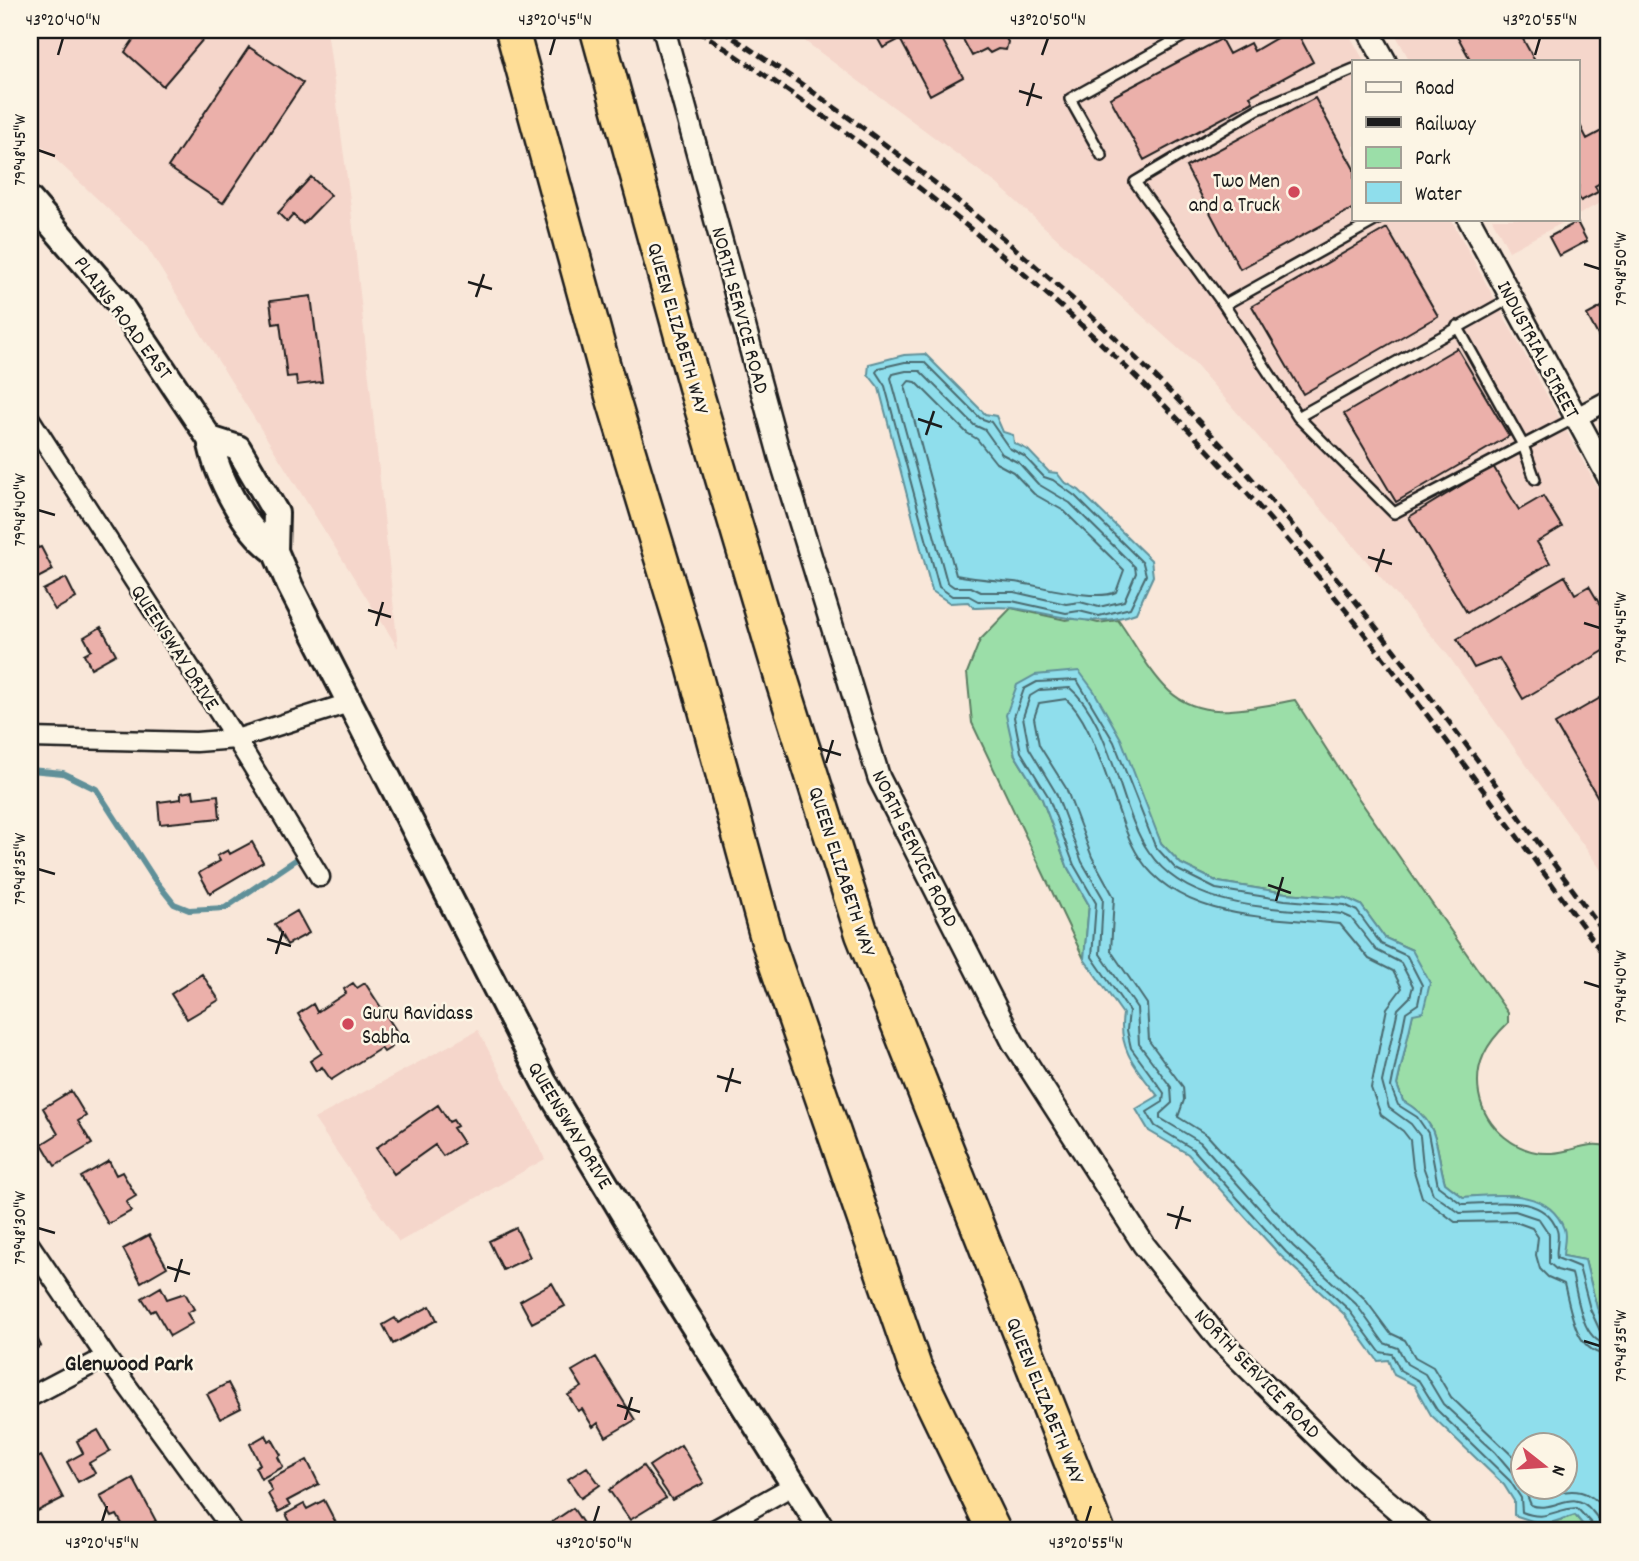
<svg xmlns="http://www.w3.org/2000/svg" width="1639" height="1561" viewBox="0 0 1639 1561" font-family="Dekko,sans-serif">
  <rect width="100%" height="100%" fill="#f9e7d9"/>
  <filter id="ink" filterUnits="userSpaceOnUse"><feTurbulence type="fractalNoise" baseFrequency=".0143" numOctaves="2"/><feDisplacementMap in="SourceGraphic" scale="14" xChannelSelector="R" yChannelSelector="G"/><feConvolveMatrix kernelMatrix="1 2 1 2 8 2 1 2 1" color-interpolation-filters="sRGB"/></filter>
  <g filter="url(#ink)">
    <path fill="#f5d6cb" d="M 30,30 L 327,30 L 350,200 L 398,648 L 145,244 L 30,135 Z
      M 796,30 L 1347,30 L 1364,61 L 1354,61 L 1354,219 L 1451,219 L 1609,509 L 1609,881 L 1445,651 L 1193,362 L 997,184 L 798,36 Z
      M 1393,30 L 1609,30 L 1609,198 L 1578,215 L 1578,61 L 1410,61 Z
      M 1492,219 L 1570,219 L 1509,251 Z
      M 478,1030 L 545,1159 L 399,1242 L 314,1119 Z"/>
    <path fill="#9bdea8" stroke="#5c7d62" stroke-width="2" d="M 1011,608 L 1066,620 L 1078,618 L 1098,623 L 1118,620 C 1134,642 1149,672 1169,691 C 1203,723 1254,707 1295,700 L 1350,786 L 1508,1013 L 1508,1023 C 1487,1043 1474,1064 1479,1094 C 1485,1128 1517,1155 1552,1153 C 1573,1152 1588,1140 1609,1147 L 1609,1335 L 1597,1308 L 1585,1260 L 1563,1256 L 1517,1195 L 1463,1197 L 1445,1183 C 1434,1145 1442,1123 1403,1101 L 1397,1085 L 1413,1013 L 1412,950 L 1385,938 L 1361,905 L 1346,898 L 1286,893 L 1218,882 L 1181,864 L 1161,843 L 1145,806 L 1015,755 L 1042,799 L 1068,868 L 1089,905 L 1084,959 L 972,723 L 967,673 L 980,640 Z
      M 1575,1515 L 1588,1531 L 1552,1531 L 1544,1525 Z"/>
    <path fill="#8fdeec" stroke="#619099" stroke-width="2" fill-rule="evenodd" d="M 925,354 L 985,414 L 996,416 L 1003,432 L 1013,435 L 1014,443 L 1028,450 L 1049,472 L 1057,473 L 1064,482 L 1079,490 L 1151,560 L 1153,576 L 1136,613 C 1091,630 1057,614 1013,608 C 1000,606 987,608 974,608 L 968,602 L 950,603 L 932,591 L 879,388 L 868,374 L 869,364 L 904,355 Z
      M 1079,671 L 1094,691 L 1121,739 L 1161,843 L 1181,864 L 1218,882 L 1286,893 L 1346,898 L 1361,905 L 1385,938 L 1412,950 L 1430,983 L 1423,1012 L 1413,1014 L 1397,1085 L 1403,1101 C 1442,1123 1434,1145 1445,1183 L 1463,1197 C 1497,1195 1549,1187 1564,1229 C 1567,1236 1563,1248 1563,1256 L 1585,1260 L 1597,1308 L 1609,1335 L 1609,1531 L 1588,1531 L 1575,1515 L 1544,1525 L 1514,1515 L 1514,1501 L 1504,1485 L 1431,1415 L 1414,1385 L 1394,1375 L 1388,1360 L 1378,1361 L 1344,1314 L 1281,1256 L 1188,1154 L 1149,1131 L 1136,1109 L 1158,1096 C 1138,1070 1117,1050 1123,1014 L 1084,959 L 1089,905 L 1068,868 L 1042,799 L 1015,755 L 1006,715 L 1017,685 L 1035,675 ZM 1524,1446 L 1566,1446 L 1566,1488 L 1524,1488 Z"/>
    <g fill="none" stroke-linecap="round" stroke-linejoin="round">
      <path stroke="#4a6a6f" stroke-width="2" d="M 905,362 L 924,362 L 980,418 L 991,422 L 1009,448 L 1024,456 L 1044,477 L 1053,480 L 1075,496 L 1143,563 L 1146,575 L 1130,608 L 1099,616 L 1079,611 L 1066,613 L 1012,601 L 978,601 L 969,596 L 952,596 L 939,587 L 885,386 L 876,372 L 879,368 Z
        M 906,371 L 920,371 L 974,425 L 985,430 L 1002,454 L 1019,463 L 1038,484 L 1070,503 L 1135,567 L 1136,573 L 1124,601 L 1099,607 L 1080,602 L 1066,604 L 1014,592 L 981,592 L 971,587 L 954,587 L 947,582 L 891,378 L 893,374 Z
        M 909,381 L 916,382 L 967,433 L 977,439 L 996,463 L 1013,472 L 1034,494 L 1064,511 L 1124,570 L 1116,592 C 1094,602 1039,585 1014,582 C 994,580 975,579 956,575 L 905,386 Z
        M 1524,1467 L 1451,1397 L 1433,1367 L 1415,1357 L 1405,1340 L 1390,1333 L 1364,1298 L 1300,1238 L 1207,1135 L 1178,1117 L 1184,1100 L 1183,1087 L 1149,1041 L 1147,1004 L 1111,951 L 1114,897 L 1092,857 L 1066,788 L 1039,745 L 1034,718 L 1039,703 L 1066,699 C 1086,716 1098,754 1107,778 C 1117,804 1125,835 1139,857 C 1180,921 1274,917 1340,924 L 1369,959 L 1393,971 L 1402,988 L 1387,1008 L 1371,1088 L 1381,1115 L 1403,1131 L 1410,1140 L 1413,1168 L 1422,1197 L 1455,1222 L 1513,1221 L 1532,1228 L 1538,1237 L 1536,1255 L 1540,1269 L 1548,1277 L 1564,1284 C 1571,1310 1575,1354 1609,1355
        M 1524,1486 L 1495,1452 L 1443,1404 L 1425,1374 L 1407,1364 L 1398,1348 L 1384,1343 L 1356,1304 L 1293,1246 L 1200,1142 L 1160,1118 L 1160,1114 L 1172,1103 L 1171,1087 L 1139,1044 L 1137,1008 L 1100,954 L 1103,898 L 1082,862 L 1056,793 L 1029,748 L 1023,717 L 1030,696 L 1040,690 L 1070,688 C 1092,706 1105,742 1114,767 C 1124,794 1132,828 1149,852 C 1189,912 1279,907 1342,914 L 1351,918 L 1376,950 L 1401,963 L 1413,986 L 1410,997 L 1398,1009 L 1382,1082 L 1389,1108 L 1411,1124 L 1420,1136 L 1423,1166 L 1433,1194 L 1460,1213 L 1515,1211 L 1539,1219 L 1549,1234 L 1549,1263 L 1557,1270 L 1572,1274 C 1578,1295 1581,1343 1609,1344
        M 1524,1488 L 1531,1505 C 1554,1514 1573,1486 1592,1511 C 1598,1518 1601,1522 1602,1531
        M 1537,1488 L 1543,1497 C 1574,1486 1591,1488 1609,1517
        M 1593,1531 L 1592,1524 L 1577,1508 C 1553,1509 1547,1522 1522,1512 L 1521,1498 L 1510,1481 L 1437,1410 L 1419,1381 L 1400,1370 L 1392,1354 L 1380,1352 L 1348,1309 L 1286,1252 L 1193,1149 L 1155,1126 L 1147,1112 L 1163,1102 L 1164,1093 L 1131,1048 L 1127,1030 L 1129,1011 L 1092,957 L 1096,903 L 1074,865 L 1048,796 L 1021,752 L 1014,717 L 1024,689 L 1037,682 L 1077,680 L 1114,742 L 1155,846 L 1176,869 L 1216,889 L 1285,900 L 1345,905 L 1357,911 L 1381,944 L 1407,956 L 1422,985 L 1418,1004 L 1406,1012 L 1391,1087 L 1398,1105 L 1417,1117 L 1428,1133 L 1438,1186 L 1462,1204 C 1492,1204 1544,1192 1557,1230 C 1560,1238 1555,1250 1557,1258 L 1579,1267 L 1590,1309 L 1601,1333 L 1609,1336"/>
      <path stroke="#619099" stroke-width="6" d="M 30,770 L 63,773 L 96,789 L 155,880 L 174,904 L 189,910 L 225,908 L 300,857"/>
    </g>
    <path fill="#ebb0aa" stroke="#1c1c1c" stroke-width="2" d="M 140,30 L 211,30 L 163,86 L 125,52 Z
      M 873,30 L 918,30 L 920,38 L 937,30 L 963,77 L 930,95 L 900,39 L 883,48 Z
      M 958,30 L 1001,30 L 1008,42 L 1006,50 L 998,49 L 990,53 L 986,49 L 972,56 Z
      M 1281,30 L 1296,30 L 1313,62 L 1250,96 L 1253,102 L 1144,160 L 1110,98 L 1221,39 L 1229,54 L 1250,43 L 1254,51 L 1278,37 L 1276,33 Z
      M 1454,30 L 1518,30 L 1535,61 L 1471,61 Z
      M 249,47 L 303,83 L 223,203 L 168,167 Z
      M 1315,98 L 1354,169 L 1354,208 L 1240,269 L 1186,167 Z
      M 1580,125 L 1587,139 L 1609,127 L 1609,178 L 1595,186 L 1598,192 L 1581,201 L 1578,196 Z
      M 311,177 L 331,195 L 303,224 L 293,215 L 287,222 L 278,213 Z
      M 1577,222 L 1587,241 L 1559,256 L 1549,237 Z
      M 1387,228 L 1438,316 L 1303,394 L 1252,306 Z
      M 311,296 L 322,382 L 297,385 L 296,376 L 287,377 L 280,323 L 273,324 L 270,301 Z
      M 1609,303 L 1609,336 L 1601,341 L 1587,315 Z
      M 1457,348 L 1509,436 L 1396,502 L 1344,414 Z
      M 1493,466 L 1519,510 L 1543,496 L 1562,527 L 1537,542 L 1550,563 L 1467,613 L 1409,517 Z
      M 32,538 L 38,548 L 41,547 L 53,570 L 30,582 Z
      M 1565,576 L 1575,594 L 1589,586 L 1609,620 L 1609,643 L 1605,646 L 1607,649 L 1523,699 L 1499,658 L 1474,668 L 1457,639 Z
      M 66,578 L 76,598 L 55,610 L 43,590 Z
      M 101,627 L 116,654 L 91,668 L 84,654 L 91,650 L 84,637 Z
      M 1609,693 L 1609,811 L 1607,813 L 1555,724 Z
      M 193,791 L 194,798 L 218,795 L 220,818 L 160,824 L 158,802 L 181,799 L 181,793 Z
      M 252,842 L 263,862 L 210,893 L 199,873 L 220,861 L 217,856 L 228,850 L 230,854 Z
      M 297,911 L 309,933 L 287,945 L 275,924 Z
      M 202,974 L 219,1000 L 187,1019 L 171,994 Z
      M 353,983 L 357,988 L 365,983 L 399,1035 L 388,1041 L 392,1047 L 384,1052 L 381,1048 L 331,1080 L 322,1067 L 316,1071 L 310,1061 L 322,1053 L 298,1014 L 313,1004 L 317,1012 L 346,993 L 344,989 Z
      M 30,1061 L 38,1076 L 30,1081 Z
      M 71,1091 L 86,1116 L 78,1121 L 92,1144 L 55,1166 L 42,1144 L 58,1134 L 43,1108 Z
      M 438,1105 L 449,1122 L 453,1120 L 457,1126 L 453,1128 L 463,1143 L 443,1156 L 435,1145 L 394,1174 L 376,1148 Z
      M 109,1161 L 116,1175 L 122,1172 L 136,1196 L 126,1202 L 131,1211 L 108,1224 L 81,1177 Z
      M 516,1228 L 530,1257 L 503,1270 L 489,1241 Z
      M 149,1235 L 167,1267 L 141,1282 L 123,1249 Z
      M 552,1283 L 565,1306 L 532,1323 L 520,1301 Z
      M 161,1287 L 167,1299 L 185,1293 L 194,1309 L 187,1313 L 193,1323 L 170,1336 L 155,1310 L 151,1312 L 142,1298 Z
      M 430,1306 L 437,1320 L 393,1344 L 383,1325 L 395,1318 L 398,1323 Z
      M 30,1324 L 41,1346 L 30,1352 Z
      M 596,1357 L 635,1420 L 606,1437 L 598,1423 L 593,1427 L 582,1409 L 578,1411 L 568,1395 L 582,1387 L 572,1371 Z
      M 228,1383 L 241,1408 L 220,1419 L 207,1394 Z
      M 98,1430 L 110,1451 L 89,1463 L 95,1473 L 78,1482 L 67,1462 L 83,1453 L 77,1441 Z
      M 266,1435 L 269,1441 L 272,1439 L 281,1455 L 278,1457 L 283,1467 L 261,1479 L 255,1467 L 260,1464 L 250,1444 Z
      M 681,1445 L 704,1483 L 672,1500 L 649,1466 Z
      M 41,1456 L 63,1498 L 36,1512 L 30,1499 L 30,1462 Z
      M 307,1460 L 319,1484 L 287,1501 L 290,1506 L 278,1512 L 268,1494 L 272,1491 L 267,1481 Z
      M 643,1466 L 666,1498 L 630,1520 L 609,1490 Z
      M 587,1467 L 600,1485 L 581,1498 L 568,1479 Z
      M 133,1478 L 156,1521 L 137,1531 L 126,1531 L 117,1515 L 112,1517 L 100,1496 Z
      M 324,1500 L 336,1523 L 320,1531 L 291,1531 L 289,1528 L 292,1526 L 286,1514 L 304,1504 L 307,1509 Z
      M 573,1508 L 588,1531 L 539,1531 Z"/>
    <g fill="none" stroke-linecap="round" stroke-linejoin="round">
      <g stroke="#1c1c1c" stroke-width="14">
        <path id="service" d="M 1354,69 L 1258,109 L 1135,182 L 1224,305 L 1378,219
          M 1102,156 L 1070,99 L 1194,30
          M 1224,305 L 1298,417 L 1511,298
          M 1457,326 L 1523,445 L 1535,479
          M 1298,417 L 1394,513 L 1575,418"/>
      </g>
      <g stroke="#1c1c1c" stroke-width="23">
        <path id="minor" d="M 1575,418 L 1609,400
          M 30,419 L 236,739 L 320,877
          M 30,738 L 196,742 L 236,739 L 349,703
          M 30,1245 L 106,1357 L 233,1531
          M 30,1397 L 106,1357
          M 712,1531 L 794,1485"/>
      </g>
      <g stroke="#1c1c1c" stroke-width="26">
        <path id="tertiary" d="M 664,30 L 780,457 L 879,778 L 1013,1042 L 1144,1245 L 1219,1339 L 1352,1471 L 1422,1531
          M 1368,30 L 1385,61
          M 1469,219 L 1609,478"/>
      </g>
      <g stroke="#1c1c1c" stroke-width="30">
        <path id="secondary" d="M 30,200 L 118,302 L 210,439 C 216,475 245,531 275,551
          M 210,439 L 238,448 L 276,513 L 275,551 L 290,586 L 544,1082 L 643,1246 L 823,1531"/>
      </g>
      <g stroke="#1c1c1c" stroke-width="37">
        <path id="motorway" d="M 512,30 L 612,396 L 688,647 L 768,942 L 915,1367 L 994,1531
          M 597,30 L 697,394 L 783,684 L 862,934 L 1098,1531"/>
      </g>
      <use href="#service" stroke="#fcf5e5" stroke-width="9"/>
      <use href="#minor" stroke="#fcf5e5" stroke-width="18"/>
      <use href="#tertiary" stroke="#fcf5e5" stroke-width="21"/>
      <use href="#secondary" stroke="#fcf5e5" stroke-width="24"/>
      <use href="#motorway" stroke="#fedd96" stroke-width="32"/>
      <path stroke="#1c1c1c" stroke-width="5" stroke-dasharray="10 5" stroke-linecap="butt" d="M 697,30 C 895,158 1079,307 1237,482 C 1373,633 1489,799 1609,962
        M 721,30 C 914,155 1092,302 1246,472 C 1378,619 1492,780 1609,939"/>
    </g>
  </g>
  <path fill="none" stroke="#1c1c1c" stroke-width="2.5" d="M 58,55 L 63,38M 550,55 L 555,38M 1042,55 L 1048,38M 1535,55 L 1540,38M 1019,91 L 1042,98M 1027,106 L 1034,83M 38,150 L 55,156M 1584,264 L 1600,269M 468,282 L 492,289M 476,297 L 484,274M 918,419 L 942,427M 926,435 L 934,411M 38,510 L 55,515M 1368,557 L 1392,564M 1376,572 L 1384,549M 368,610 L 391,617M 1584,623 L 1600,628M 376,626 L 383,602M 818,748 L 841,755M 826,763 L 833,740M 38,869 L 55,874M 1268,885 L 1291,893M 1276,901 L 1283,877M 267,939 L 291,946M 276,954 L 283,931M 1584,982 L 1600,987M 717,1076 L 741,1083M 726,1092 L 733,1068M 1167,1214 L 1191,1221M 38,1228 L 55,1233M 1176,1229 L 1183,1206M 167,1267 L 190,1274M 175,1282 L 182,1259M 1584,1341 L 1600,1346M 617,1405 L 640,1412M 625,1420 L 632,1397M 102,1522 L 107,1506M 594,1522 L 599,1506M 1086,1522 L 1091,1506"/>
  <g fill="#d1495b" stroke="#fcf5e5" stroke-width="2.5">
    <circle cx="1294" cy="192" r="7"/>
    <circle cx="348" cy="1024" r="7"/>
  </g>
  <g text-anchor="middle" stroke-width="5" stroke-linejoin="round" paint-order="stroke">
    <g font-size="21" fill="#1c1c1c" stroke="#fcf5e5" text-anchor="end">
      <text x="1280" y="187">Two Men<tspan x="1280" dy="24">and a Truck</tspan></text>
      <text x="362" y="1019" text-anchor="start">Guru Ravidass<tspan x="362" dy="24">Sabha</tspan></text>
    </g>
    <g font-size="21" fill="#1c1c1c" stroke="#fcf5e5">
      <text transform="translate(741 310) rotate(75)" y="7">NORTH SERVICE ROAD</text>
      <text transform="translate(124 317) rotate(53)" y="7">PLAINS ROAD EAST</text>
      <text transform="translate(679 328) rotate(74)" y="7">QUEEN ELIZABETH WAY</text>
      <text transform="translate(1539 349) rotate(62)" y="7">INDUSTRIAL STREET</text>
      <text transform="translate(176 647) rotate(57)" y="7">QUEENSWAY DRIVE</text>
      <text transform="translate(916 848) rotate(64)" y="7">NORTH SERVICE ROAD</text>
      <text transform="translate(843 871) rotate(72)" y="7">QUEEN ELIZABETH WAY</text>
      <text transform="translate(571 1125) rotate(59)" y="7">QUEENSWAY DRIVE</text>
      <text transform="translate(1258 1373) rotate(46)" y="7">NORTH SERVICE ROAD</text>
      <text transform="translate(1046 1400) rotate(68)" y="7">QUEEN ELIZABETH WAY</text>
    </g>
    <g font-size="23" font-weight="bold" fill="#1c1c1c" stroke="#fcf5e5">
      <text x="129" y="1370">Glenwood Park</text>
    </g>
  </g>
  <rect width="1639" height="1561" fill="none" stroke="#fcf5e5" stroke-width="77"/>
  <rect x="1352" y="60" width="228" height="161" fill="#fcf5e5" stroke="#a29e95" stroke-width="2"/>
  <rect x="1366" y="82" width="35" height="10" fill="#fcf5e5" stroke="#a29e95" stroke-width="2"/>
  <text x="1415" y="94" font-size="21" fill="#1c1c1c">Road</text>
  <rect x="1366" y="117" width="35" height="10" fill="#1c1c1c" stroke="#a29e95" stroke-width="2"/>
  <text x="1415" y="130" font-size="21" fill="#1c1c1c">Railway</text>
  <rect x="1366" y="147" width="35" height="21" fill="#9bdea8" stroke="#a29e95" stroke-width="2"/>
  <text x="1415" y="164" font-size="21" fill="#1c1c1c">Park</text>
  <rect x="1366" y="182" width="35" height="21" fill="#8fdeec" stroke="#a29e95" stroke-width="2"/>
  <text x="1415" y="200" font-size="21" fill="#1c1c1c">Water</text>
  <g transform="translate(1544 1466) rotate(107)"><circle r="33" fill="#fcf5e5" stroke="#a29e95" stroke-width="2"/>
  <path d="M0-5L12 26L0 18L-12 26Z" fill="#d1495b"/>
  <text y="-10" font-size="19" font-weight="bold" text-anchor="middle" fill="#1c1c1c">N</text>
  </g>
  <rect x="38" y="38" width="1562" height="1484" fill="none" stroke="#1c1c1c" stroke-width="2.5"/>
  <g font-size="18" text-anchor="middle" fill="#1c1c1c">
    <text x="63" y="25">43°20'40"N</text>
    <text x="555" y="25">43°20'45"N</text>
    <text x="1048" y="25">43°20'50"N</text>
    <text x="1540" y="25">43°20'55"N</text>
    <text transform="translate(19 150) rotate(-90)" y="6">79°48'45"W</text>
    <text transform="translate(1620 269) rotate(-90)" y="6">79°48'50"W</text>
    <text transform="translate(19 510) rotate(-90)" y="6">79°48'40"W</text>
    <text transform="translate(1620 628) rotate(-90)" y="6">79°48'45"W</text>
    <text transform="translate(19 869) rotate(-90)" y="6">79°48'35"W</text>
    <text transform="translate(1620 987) rotate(-90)" y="6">79°48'40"W</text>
    <text transform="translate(19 1228) rotate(-90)" y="6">79°48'30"W</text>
    <text transform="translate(1620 1346) rotate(-90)" y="6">79°48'35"W</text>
    <text x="102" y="1548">43°20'45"N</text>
    <text x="594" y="1548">43°20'50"N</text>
    <text x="1086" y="1548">43°20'55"N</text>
  </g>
</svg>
